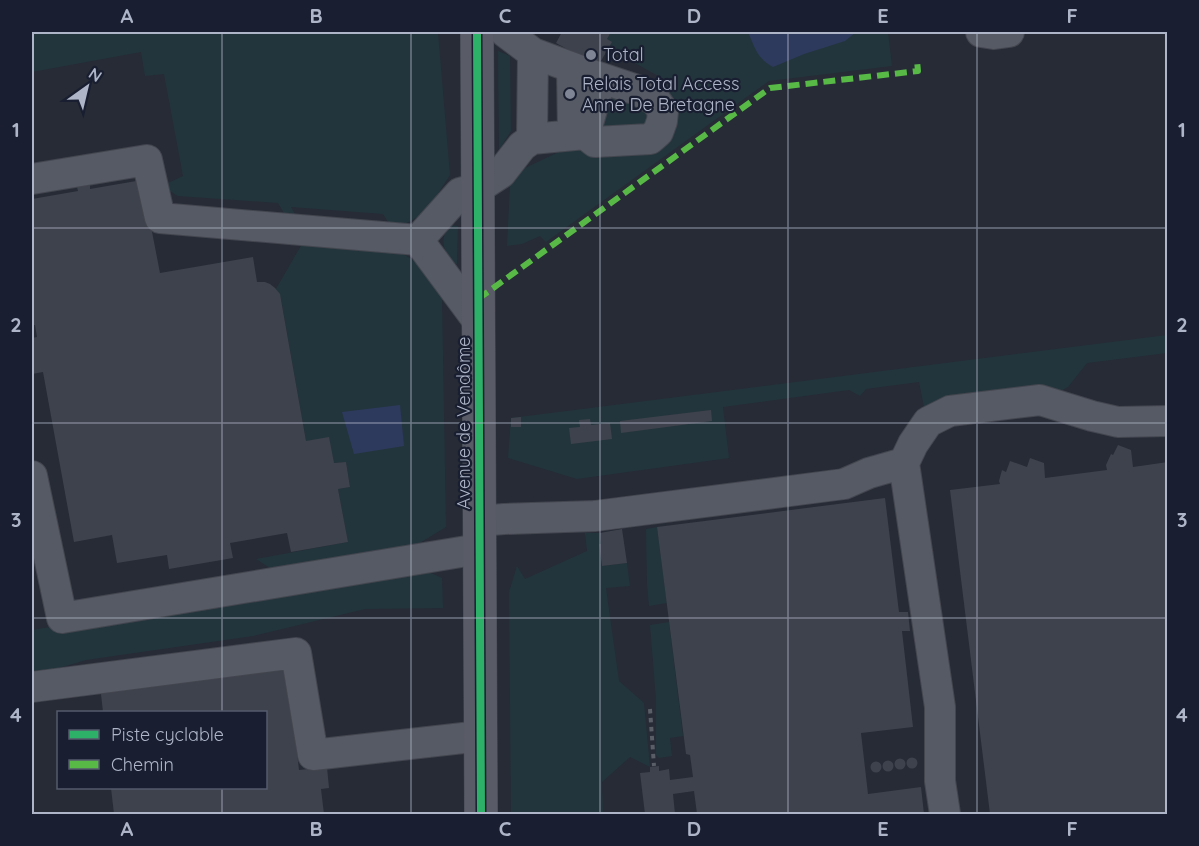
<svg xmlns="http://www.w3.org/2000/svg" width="1199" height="846" viewBox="0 0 1199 846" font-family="Quicksand,sans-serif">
  <rect width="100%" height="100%" fill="#262b36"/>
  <path fill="#23353c" d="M 32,32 L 438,32 L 450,175 L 426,212 L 407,223 L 392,228 L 383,214 L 291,207 L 300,223 L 290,223 L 278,203 L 178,196 L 170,191 L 168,183 L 183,176 L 164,74 L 145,76 L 141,52 L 32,72 Z
    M 611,32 L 888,32 L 892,66 L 769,81 L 546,242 L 540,236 L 522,244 L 507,246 L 510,185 L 523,169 L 565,149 L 647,147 L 661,95 L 669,82 L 608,48 L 607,39 Z
    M 498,51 L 510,56 L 511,131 L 499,150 Z
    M 637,96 L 658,123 L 602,133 L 602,97 Z
    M 450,225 L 458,226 L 457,264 L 450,263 C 444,247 439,240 450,225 Z
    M 302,244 L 400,252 C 423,265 429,277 442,298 L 446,527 L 418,544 L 288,572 L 270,568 L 256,559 L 348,542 L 338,489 L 350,487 L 346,462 L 334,463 L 306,441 L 281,299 L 276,289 Z
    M 1167,335 L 1167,353 L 1087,363 L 1068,387 L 1049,397 L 925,412 L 919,382 L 866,389 L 860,396 L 849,390 L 723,407 L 729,458 L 577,479 L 508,458 L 511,418 Z
    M 657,527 L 667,603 L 649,606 L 647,584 L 646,529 Z
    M 585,533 L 600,533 L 601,544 L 599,545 L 602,566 L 627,563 L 630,586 L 606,588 L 619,681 L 644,703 L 650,767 L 630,757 L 602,782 L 603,814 L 511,814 L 509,592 L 517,566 L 525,579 L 587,551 Z
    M 420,568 L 442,578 L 443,608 L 365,609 L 253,636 L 86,660 L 32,676 L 32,630 Z
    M 669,622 L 683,736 L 670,738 L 672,756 L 659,758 L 656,755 L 656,699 L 650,625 Z"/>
  <path fill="#2e3a5d" d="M 748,32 L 856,32 L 845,41 L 804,54 L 773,67 C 757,58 755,48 748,32 Z
    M 400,405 L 404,446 L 354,454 L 342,412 Z"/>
  <path fill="#3e424c" d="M 562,32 L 611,32 L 607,39 L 612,42 L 598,66 L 556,43 Z
    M 142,180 L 160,273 L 253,257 L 257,282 L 265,282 L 270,284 L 275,288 L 280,294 L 306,441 L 329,437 L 334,463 L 346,462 L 350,487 L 338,489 L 348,542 L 291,552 L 287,533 L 230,543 L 233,558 L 169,569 L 167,555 L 117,563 L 112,535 L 74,542 L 43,372 L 32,374 L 32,338 L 37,337 L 35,325 L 32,325 L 32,315 L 33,315 L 32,306 L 32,199 L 78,191 L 77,187 L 90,185 L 90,189 Z
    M 711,410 L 712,421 L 621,433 L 620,421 Z
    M 521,417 L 521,427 L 511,427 L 511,418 Z
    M 590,419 L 591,425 L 610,423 L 612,439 L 571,444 L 569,428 L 580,427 L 579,420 Z
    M 1118,445 L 1131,450 L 1133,467 L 1168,462 L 1168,814 L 990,814 L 950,490 L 1000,484 L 999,481 L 1002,470 L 1006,472 L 1010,461 L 1027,467 L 1030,458 L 1044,463 L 1045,478 L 1107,470 L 1106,465 L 1111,454 L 1113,455 Z
    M 885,498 L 899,612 L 908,612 L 910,631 L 902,631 L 913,727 L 861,733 L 868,794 L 921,787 L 924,814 L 697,814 L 694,791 L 673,794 L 675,814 L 645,814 L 640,773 L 650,772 L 650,767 L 659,766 L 659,771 L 669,769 L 670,780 L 693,777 L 690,755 L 686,754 L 657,527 Z
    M 622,529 L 627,563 L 602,566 L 599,544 L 601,544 L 600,533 Z
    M 287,664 L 299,770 L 327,767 L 329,788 L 321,789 L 324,814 L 114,814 L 111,788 L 266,788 L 266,712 L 103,712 L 100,685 Z
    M906.5 763a5.5 5.5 0 1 1 11 0a5.5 5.5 0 1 1-11 0Z
    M894.5 764a5.5 5.5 0 1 1 11 0a5.5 5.5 0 1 1-11 0Z
    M882.5 766a5.5 5.5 0 1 1 11 0a5.5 5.5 0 1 1-11 0Z
    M870.5 767a5.5 5.5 0 1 1 11 0a5.5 5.5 0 1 1-11 0Z"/>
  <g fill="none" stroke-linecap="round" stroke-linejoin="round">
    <g stroke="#43464f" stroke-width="32">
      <path id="minor" d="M 981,32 L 994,34 L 1009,32
        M 533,53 L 595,76 L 637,90 L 656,101 L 663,111 L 662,121 L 658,132 L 650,139 L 595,142 L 585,134
        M 572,68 L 573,135
        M 532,139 L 585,134 L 601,78
        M 32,179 L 147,160 L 160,218 L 418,240
        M 478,321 L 418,240 L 460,193 L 478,188 L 501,173 L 522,146 L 532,139 L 533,53 L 505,32
        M 32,476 L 62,618 L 479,549
        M 479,521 L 504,519 L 595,516 L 844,484 L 869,473 L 904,463
        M 32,687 L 296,653 L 313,755 L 481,736
        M 945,814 L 940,781 L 940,707 L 904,463 L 913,444 L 928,422 L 950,411 L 1040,400 L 1092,416 L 1118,422 L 1168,421"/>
    </g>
    <g stroke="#434852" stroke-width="34">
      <path id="major" d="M 477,32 L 481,814"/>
    </g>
    <path stroke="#5a5e67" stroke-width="4" stroke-dasharray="4.5 4.5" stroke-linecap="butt" d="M 650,709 L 654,766"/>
    <use href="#minor" stroke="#565a64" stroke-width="30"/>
    <use href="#major" stroke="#595b66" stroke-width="33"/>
    <path stroke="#58b947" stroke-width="6" stroke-dasharray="12 6" stroke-linecap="butt" d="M 478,299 L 770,88 L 918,71 L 917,61"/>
    <g stroke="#191f31" stroke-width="11">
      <path id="cycleway" d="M 477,32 L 481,814"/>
    </g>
    <use href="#cycleway" stroke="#2db169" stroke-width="8"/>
  </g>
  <path fill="none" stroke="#afb5c8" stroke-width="1.5" stroke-opacity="0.55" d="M 222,32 L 222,712M 411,32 L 411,814M 600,32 L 600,814M 788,32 L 788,814M 977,32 L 977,814M 32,228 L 1168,228M 32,423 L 1168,423M 32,618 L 1168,618M 222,788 L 222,814"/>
  <g fill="#7f8595" stroke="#191f31" stroke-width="2">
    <circle cx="591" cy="55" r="6"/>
    <circle cx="570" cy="94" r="6"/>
  </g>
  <g text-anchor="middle" stroke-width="4.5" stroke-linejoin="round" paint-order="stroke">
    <g font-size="18" fill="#afb5c8" stroke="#191f31" text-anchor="start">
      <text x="603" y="61">Total</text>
      <text x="582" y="90">Relais Total Access<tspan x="582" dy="21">Anne De Bretagne</tspan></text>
    </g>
    <g font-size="18" fill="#afb5c8" stroke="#191f31">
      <text transform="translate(464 423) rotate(-90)" y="6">Avenue de Vendôme</text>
    </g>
  </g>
  <rect width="1199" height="846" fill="none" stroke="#191f31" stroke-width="66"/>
  <rect x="57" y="711" width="210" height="78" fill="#191f31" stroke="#555b6d" stroke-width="1.5"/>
  <rect x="69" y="730" width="30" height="9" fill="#2db169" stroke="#555b6d" stroke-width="1.5"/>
  <text x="111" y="741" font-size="18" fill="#afb5c8">Piste cyclable</text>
  <rect x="69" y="760" width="30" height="9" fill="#58b947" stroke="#555b6d" stroke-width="1.5"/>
  <text x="111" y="771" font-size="18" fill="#afb5c8">Chemin</text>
  <g transform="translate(87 87) rotate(34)" stroke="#191f31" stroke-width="4.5" paint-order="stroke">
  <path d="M0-4.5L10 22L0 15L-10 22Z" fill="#afb5c8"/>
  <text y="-9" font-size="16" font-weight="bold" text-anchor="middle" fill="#afb5c8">N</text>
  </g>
  <rect x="33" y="33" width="1133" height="780" fill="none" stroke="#afb5c8" stroke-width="2"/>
  <g font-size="20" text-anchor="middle" font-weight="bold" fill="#afb5c8">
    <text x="127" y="23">A</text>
    <text x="316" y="23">B</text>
    <text x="505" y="23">C</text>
    <text x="694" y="23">D</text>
    <text x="883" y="23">E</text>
    <text x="1072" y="23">F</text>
    <text x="16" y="137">1</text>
    <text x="1182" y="137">1</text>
    <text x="16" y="332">2</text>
    <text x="1182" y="332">2</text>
    <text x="16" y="527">3</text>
    <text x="1182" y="527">3</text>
    <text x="16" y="722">4</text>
    <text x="1182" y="722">4</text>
    <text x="127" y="836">A</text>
    <text x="316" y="836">B</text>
    <text x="505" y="836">C</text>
    <text x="694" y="836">D</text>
    <text x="883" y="836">E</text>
    <text x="1072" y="836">F</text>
  </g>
</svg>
